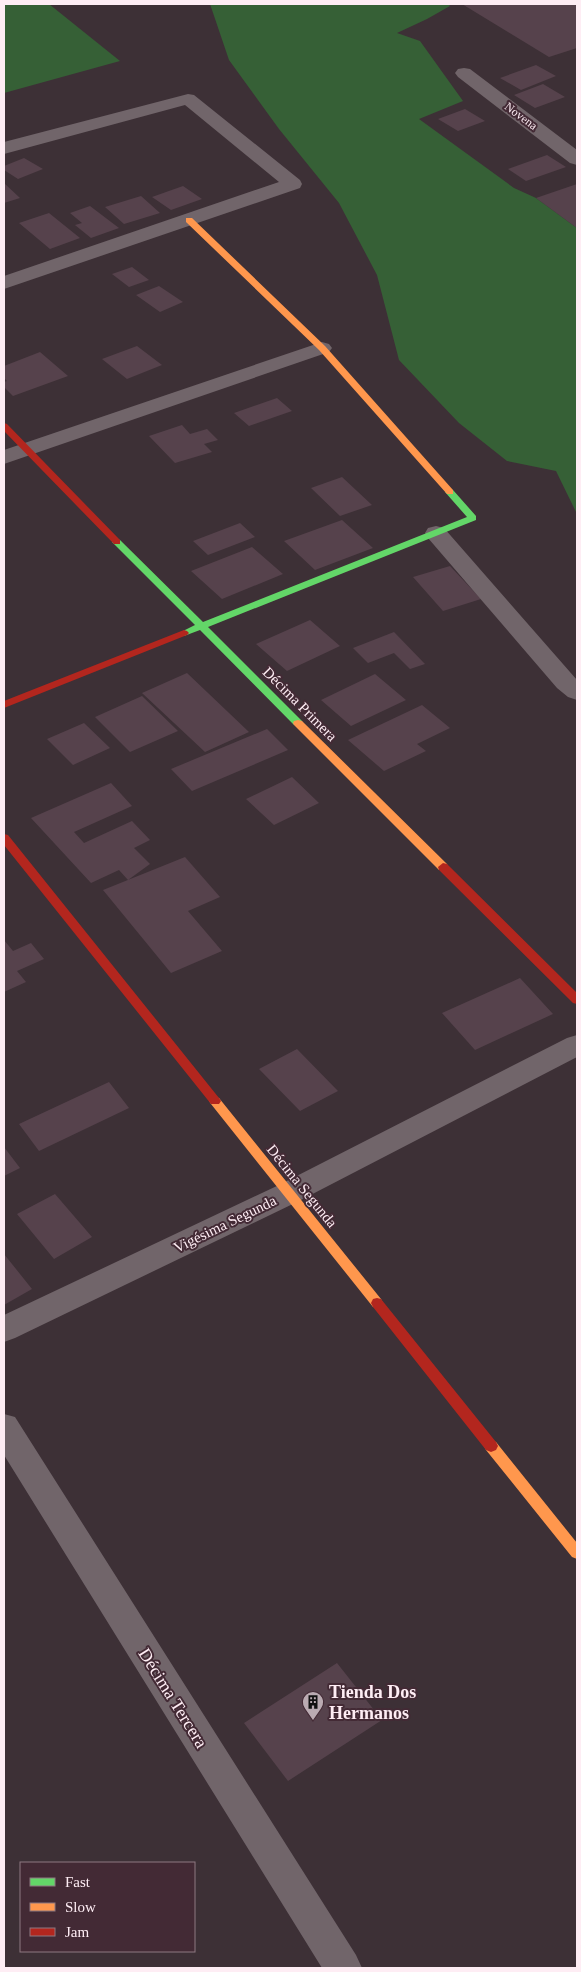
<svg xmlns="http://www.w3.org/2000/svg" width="581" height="1972" viewBox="0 0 581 1972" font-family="Georgia,serif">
  <rect width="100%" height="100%" fill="#3d3036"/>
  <path fill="#366036" d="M 4,4 L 49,4 L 120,61 L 4,93 Z
    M 210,4 L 448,4 L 450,6 L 427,19 L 397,33 L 420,41 L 463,101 L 419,119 L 514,188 L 536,198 L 577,228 L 577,514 L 556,471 L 507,461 L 459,423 L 399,360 L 377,275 L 339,203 L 279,129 L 229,60 Z"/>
  <path fill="#56424c" d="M 462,4 L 574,4 L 577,6 L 577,48 L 549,57 Z
    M 536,65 L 556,76 L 521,90 L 500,78 Z
    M 543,84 L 565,97 L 535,108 L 514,95 Z
    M 465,109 L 485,121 L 458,131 L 438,119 Z
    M 547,155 L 566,167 L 526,181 L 508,169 Z
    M 24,158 L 43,169 L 18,179 L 4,170 L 4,166 Z
    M 4,183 L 20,198 L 4,203 Z
    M 577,184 L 577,228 L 536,198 Z
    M 183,186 L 202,199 L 171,210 L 152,197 Z
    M 141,196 L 160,213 L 124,224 L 105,207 Z
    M 90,206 L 119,228 L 91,238 L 75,225 L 82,223 L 70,213 Z
    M 49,213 L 80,238 L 50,249 L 19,223 Z
    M 132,267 L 149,280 L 129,287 L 112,274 Z
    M 159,286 L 183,302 L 160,312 L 136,295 Z
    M 137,346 L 162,365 L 127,379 L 102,359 Z
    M 40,352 L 68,376 L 13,396 L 4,387 L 4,382 L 7,381 L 4,378 L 4,366 Z
    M 277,398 L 292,411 L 249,426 L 234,413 Z
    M 182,425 L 190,434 L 207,429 L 218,440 L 204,444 L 212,452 L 175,463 L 149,436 Z
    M 342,477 L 372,505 L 340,516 L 311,488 Z
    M 342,520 L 373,548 L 315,570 L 284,541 Z
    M 240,523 L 255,537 L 208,555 L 193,541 Z
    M 252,547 L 283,574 L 222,599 L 191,571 Z
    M 450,566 L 481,599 L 443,611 L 413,577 Z
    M 310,620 L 340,646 L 287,671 L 256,644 Z
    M 394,632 L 425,664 L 410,669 L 394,653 L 368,663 L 353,648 Z
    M 187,673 L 249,732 L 205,752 L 142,693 Z
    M 375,674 L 406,700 L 351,726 L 321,700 Z
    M 142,696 L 178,731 L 130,752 L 95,717 Z
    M 422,705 L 450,728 L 417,744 L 426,751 L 384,771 L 348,740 Z
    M 84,723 L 110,748 L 73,765 L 47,739 Z
    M 267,729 L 288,750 L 192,791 L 171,769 Z
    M 292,777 L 319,803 L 274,825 L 246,799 Z
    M 111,783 L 132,806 L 74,832 L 84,843 L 132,821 L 150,840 L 134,848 L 150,864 L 128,880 L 119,870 L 91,883 L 31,818 Z
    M 185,857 L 220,897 L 188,911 L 222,951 L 171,973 L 103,890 Z
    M 4,940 L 13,951 L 31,943 L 44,959 L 17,971 L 26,982 L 4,992 Z
    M 520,978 L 553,1014 L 475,1050 L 442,1013 Z
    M 297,1049 L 338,1091 L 300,1111 L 259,1069 Z
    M 109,1082 L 129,1108 L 39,1151 L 19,1124 Z
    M 4,1147 L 20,1168 L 4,1176 Z
    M 55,1194 L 92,1237 L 54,1259 L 17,1214 Z
    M 4,1254 L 32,1289 L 4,1305 Z
    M 337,1663 L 382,1720 L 288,1781 L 244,1723 Z"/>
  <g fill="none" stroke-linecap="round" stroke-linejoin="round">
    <path fill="#71656a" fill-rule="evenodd" d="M 464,68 L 470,69 L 577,150 L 577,165 L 570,163 L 458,77 L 455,73 L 458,69 Z
      M 188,94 L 194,95 L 300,180 L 302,184 L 300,188 L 4,289 L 4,276 L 279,182 L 185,105 L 4,154 L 4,142 Z
      M 322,342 L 329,344 L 332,348 L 329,352 L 4,464 L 4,450 Z
      M 436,526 L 444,528 L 577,680 L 577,700 L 568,697 L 557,688 L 428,538 L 425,533 L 428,528 Z
      M 577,1035 L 577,1057 L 299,1201 L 15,1338 L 4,1342 L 4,1315 L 279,1185 L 567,1038 Z
      M 4,1414 L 15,1417 L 356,1955 L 362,1968 L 322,1968 L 4,1455 Z"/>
    <path fill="#63d668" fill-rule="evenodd" d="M 450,489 L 453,490 L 476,516 L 476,520 L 208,627 L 302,721 L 303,723 L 302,725 L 294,725 L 200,630 L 184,636 L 181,635 L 179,633 L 195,625 L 112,542 L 117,539 L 120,540 L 203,622 L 467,517 L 445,492 Z"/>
    <path fill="#ff974d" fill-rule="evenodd" d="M 186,218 L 192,218 L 325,346 L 453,490 L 453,494 L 447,494 L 319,350 L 186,222 Z
      M 298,720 L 302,721 L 447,864 L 448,867 L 447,870 L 439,870 L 294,725 L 293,723 L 294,721 Z
      M 215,1097 L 219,1098 L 381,1299 L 383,1303 L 381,1307 L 377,1308 L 373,1307 L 211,1104 L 209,1101 L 211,1098 Z
      M 491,1440 L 496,1442 L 577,1543 L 577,1559 L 572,1557 L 486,1450 L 484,1446 L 486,1442 Z"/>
    <path fill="#b3261e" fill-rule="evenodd" d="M 4,423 L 7,424 L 120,540 L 120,544 L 114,544 L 4,431 Z
      M 184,630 L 187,631 L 189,633 L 187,635 L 4,708 L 4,701 Z
      M 4,834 L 8,835 L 219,1098 L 221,1101 L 219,1104 L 211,1104 L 4,845 Z
      M 443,863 L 447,864 L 577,993 L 577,1004 L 573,1003 L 439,870 L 438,867 Z
      M 377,1298 L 381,1299 L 496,1442 L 498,1446 L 496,1450 L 491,1452 L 486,1450 L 373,1307 L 371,1303 L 373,1299 Z"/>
  </g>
  <defs>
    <g id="building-pin" transform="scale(1.125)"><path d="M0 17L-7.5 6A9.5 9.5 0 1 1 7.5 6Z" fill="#baabb2" stroke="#432a35"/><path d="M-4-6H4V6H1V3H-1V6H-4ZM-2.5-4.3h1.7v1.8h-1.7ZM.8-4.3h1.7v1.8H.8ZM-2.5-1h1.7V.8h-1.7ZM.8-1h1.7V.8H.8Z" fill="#111"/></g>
  </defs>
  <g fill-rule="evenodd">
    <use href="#building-pin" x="313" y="1702"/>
  </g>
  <g text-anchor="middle" stroke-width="4" stroke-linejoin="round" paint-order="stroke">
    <g font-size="12" fill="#feedf4" stroke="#432a35">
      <text transform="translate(521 116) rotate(37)" y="4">Novena</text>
    </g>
    <g font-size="15" fill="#feedf4" stroke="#432a35">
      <text transform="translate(300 704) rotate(45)" y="5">Décima Primera</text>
      <text transform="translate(302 1186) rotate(51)" y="5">Décima Segunda</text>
      <text transform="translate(225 1224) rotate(-26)" y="5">Vigésima Segunda</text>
    </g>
    <g font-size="18" font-weight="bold" fill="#feedf4" stroke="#432a35" text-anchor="start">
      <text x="329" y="1698">Tienda Dos<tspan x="329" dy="21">Hermanos</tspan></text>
    </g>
    <g font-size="18" fill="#feedf4" stroke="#432a35">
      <text transform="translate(173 1698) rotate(58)" y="6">Décima Tercera</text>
    </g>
  </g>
  <rect width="581" height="1972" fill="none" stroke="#feedf4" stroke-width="10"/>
  <rect x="20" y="1862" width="175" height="90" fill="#432a35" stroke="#8e7881"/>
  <rect x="30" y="1878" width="25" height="8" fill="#63d668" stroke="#8e7881"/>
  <text x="65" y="1887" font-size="15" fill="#feedf4">Fast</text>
  <rect x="30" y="1903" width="25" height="8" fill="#ff974d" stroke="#8e7881"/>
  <text x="65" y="1912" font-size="15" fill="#feedf4">Slow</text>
  <rect x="30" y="1928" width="25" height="8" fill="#b3261e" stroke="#8e7881"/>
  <text x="65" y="1937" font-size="15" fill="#feedf4">Jam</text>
</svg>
